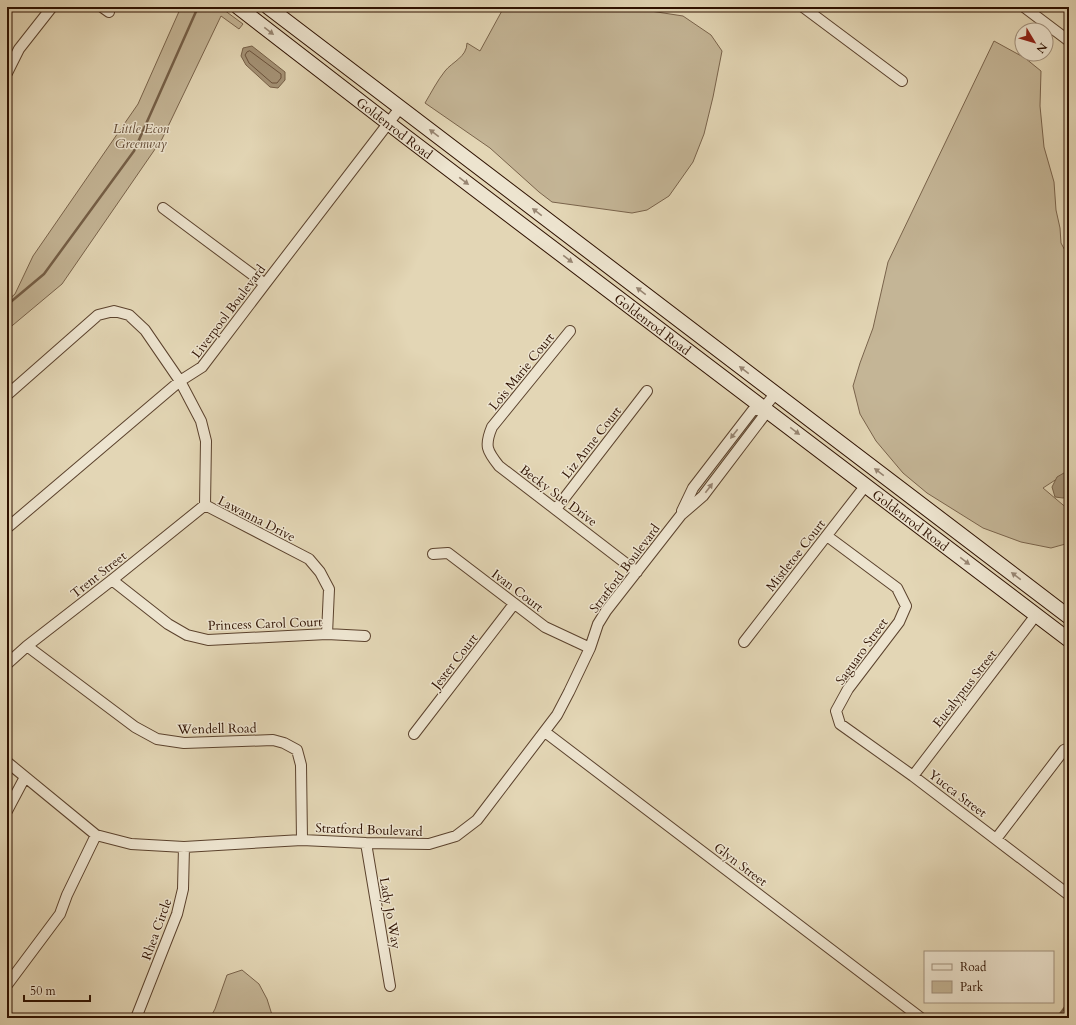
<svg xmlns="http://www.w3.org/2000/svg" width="1076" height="1025" viewBox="0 0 1076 1025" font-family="Cardo,serif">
  <rect width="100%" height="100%" fill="#e3d6b5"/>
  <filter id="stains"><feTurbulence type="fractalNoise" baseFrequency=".005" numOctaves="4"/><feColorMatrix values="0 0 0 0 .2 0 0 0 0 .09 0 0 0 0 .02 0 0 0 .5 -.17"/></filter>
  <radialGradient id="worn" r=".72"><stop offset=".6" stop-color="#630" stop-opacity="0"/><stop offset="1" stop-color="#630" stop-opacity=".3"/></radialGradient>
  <path fill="#c4b596" stroke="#79634b" d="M 181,7 L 220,7 L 243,24 L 239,29 L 221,16 L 162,139 L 62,284 L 7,330 L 7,301 L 15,294 L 33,256 L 138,104 Z
    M 504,7 L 638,7 L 644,10 L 683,16 L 711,35 L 722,51 L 713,97 L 704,134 L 693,162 L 669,196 L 647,210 L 632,213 L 552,202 L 539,192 L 490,148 L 425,103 C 431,93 437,81 445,71 C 452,62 467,57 467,43 L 480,51 Z
    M 994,41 L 1025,58 L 1041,71 L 1040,106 L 1044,147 L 1054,182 L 1056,210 L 1060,228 L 1061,243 L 1069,258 L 1069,471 L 1043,488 L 1069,510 L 1069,543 L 1051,548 L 1021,542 L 983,528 L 927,493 L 903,473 L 876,441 L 860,414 L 853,386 L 860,363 L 873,328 L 888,262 Z
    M 242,970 L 259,984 L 267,999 L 273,1018 L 210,1018 L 215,1009 L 227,975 Z"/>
  <path fill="#a59377" stroke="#755f47" d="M 252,46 L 285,72 L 285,80 L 278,88 L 270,87 L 246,65 L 241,56 L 243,48 Z
    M 1069,470 L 1069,497 L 1063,498 L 1055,497 L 1052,487 L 1057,477 Z"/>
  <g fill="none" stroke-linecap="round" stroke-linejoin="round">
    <path stroke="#6a523c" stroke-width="1" d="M 250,51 L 281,74 L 281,78 L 277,83 L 272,83 L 249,63 L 245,55 L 247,52 Z"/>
    <path stroke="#755f47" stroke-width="2.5" d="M 7,305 L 44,274 L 134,151 L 198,7
      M 1057,1018 L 1069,1002"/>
    <g stroke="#5b422d" stroke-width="12">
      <path id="street" d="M 102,7 L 109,12
        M 803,7 L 902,81
        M 1024,7 L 1069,41
        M 7,73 L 19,49 L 52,7
        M 163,208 L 265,284
        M 570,331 L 492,427 C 484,446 487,451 499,466 L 637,572
        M 7,395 L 98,315 L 114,311 L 129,315 L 145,330 L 180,381 L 201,421 L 206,441 L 205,505 L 309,559 L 320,572 L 329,589 L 327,634
        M 556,509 L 647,391
        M 682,511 L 693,488 L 753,410 L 762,410
        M 7,528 L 180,381 L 202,367 L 265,284 L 400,108
        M 827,536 L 897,588 L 906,606 L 899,622 L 848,689 L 836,711 L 840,724 L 913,776 L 1069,895
        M 433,554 L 448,553 L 545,627 L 590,648
        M 112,580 L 168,624 L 187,635 L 208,640 L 327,634 L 365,636
        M 744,642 L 866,485
        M 27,646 L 135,727 L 157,739 L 184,743 L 273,740 L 284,743 L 297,750 L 301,765 L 302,840
        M 7,664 L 27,646 L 112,580 L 205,505
        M 545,732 L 921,1018
        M 414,734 L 514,604
        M 7,762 L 96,835 L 131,844 L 184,847 L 302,840 L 366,843 L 429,844 L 456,836 L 477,820 L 557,715 L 569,692 L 590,648 L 598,624 L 606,611 L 681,515 L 703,496 L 763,417 L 762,410 L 775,394
        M 913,776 L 1036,615
        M 7,811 L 25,777
        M 996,839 L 1064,750 L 1069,748
        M 366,843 L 390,986
        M 7,985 L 60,914 L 67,895 L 96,835
        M 136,1018 L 177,914 L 183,889 L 184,847"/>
    </g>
    <g stroke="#2e1100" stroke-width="16">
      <g id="secondary">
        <path id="s1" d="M 238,7 L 405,136 L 1069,640"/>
        <path d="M 268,7 L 1069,617"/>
      </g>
    </g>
    <use href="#street" stroke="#ede4cf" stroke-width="10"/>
    <use href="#secondary" stroke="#ede4cf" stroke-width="14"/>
  </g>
  <defs><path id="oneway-solid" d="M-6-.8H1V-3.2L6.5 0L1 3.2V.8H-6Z"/></defs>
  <g fill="#978572">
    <use href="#oneway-solid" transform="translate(269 31) rotate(38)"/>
    <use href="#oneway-solid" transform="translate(434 133) rotate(-143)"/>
    <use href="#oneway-solid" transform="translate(464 181) rotate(37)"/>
    <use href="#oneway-solid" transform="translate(537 212) rotate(-143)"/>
    <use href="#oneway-solid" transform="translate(568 259) rotate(37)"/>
    <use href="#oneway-solid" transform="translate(641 291) rotate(-143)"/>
    <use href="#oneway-solid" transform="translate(744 370) rotate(-143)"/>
    <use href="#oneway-solid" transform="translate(795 431) rotate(37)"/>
    <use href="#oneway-solid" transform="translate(734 434) rotate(128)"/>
    <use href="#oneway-solid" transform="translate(879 472) rotate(-143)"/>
    <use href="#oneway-solid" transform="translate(709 488) rotate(-53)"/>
    <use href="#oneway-solid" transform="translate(965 561) rotate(37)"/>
    <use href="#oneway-solid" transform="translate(1016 576) rotate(-143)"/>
  </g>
  <g text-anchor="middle" stroke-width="3" stroke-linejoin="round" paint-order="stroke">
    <g font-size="13" font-style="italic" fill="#624a34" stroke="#ede4cf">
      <text x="141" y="133">Little Econ<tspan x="141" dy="15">Greenway</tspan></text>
    </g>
    <g font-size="13" fill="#2e1100" stroke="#ede4cf">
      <text dy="5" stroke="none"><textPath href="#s1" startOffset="198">Goldenrod Road</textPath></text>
      <text transform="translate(228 311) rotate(-53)" y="5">Liverpool Boulevard</text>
      <text dy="5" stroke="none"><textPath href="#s1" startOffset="522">Goldenrod Road</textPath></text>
      <text transform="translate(521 371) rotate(-51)" y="5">Lois Marie Court</text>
      <text transform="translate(591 442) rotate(-52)" y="5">Liz Anne Court</text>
      <text transform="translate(559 495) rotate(37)" y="5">Becky Sue Drive</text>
      <text transform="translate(257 518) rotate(27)" y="5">Lawanna Drive</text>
      <text dy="5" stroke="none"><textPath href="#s1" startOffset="846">Goldenrod Road</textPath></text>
      <text transform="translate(795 555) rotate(-52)" y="5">Mistletoe Court</text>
      <text transform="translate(624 568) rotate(-53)" y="5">Stratford Boulevard</text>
      <text transform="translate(98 574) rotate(-38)" y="5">Trent Street</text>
      <text transform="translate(518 590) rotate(37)" y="5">Ivan Court</text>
      <text transform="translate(265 623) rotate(-2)" y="5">Princess Carol Court</text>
      <text transform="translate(861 651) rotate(-54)" y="5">Saguaro Street</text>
      <text transform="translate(454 661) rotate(-52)" y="5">Jester Court</text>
      <text transform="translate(964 688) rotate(-52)" y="5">Eucalyptus Street</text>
      <text transform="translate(217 728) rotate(-1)" y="5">Wendell Road</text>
      <text transform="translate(958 793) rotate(37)" y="5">Yucca Street</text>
      <text transform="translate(369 829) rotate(2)" y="5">Stratford Boulevard</text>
      <text transform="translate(741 864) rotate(37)" y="5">Glyn Street</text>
      <text transform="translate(391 913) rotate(80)" y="5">Lady Jo Way</text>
      <text transform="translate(156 929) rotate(-70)" y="5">Rhea Circle</text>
    </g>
  </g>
  <rect width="1076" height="1025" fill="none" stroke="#e3d6b5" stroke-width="24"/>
  <rect x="8" y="8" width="1060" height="1009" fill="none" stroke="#2e1100" stroke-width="2"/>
  <rect x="12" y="12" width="1052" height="1001" fill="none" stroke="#2e1100"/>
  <rect x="924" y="951" width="130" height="52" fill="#ede4cf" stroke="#a1907c"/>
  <rect x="932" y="964" width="20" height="6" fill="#ede4cf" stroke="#a1907c"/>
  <text x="960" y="971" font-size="12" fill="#2e1100">Road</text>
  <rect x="932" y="981" width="20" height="12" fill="#c4b596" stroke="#a1907c"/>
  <text x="960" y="991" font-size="12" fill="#2e1100">Park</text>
  <g transform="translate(1034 42) rotate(128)"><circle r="19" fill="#ede4cf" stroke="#a1907c"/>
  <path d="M0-3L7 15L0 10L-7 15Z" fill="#8f2418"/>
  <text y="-6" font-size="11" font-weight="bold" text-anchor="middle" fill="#2e1100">N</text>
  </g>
  <path d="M24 995v6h66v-6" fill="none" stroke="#2e1100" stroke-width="2"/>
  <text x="30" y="995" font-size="12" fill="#2e1100" stroke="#ede4cf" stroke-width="3" paint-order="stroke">50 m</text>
  <rect width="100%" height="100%" filter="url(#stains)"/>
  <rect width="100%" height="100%" fill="url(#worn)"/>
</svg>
